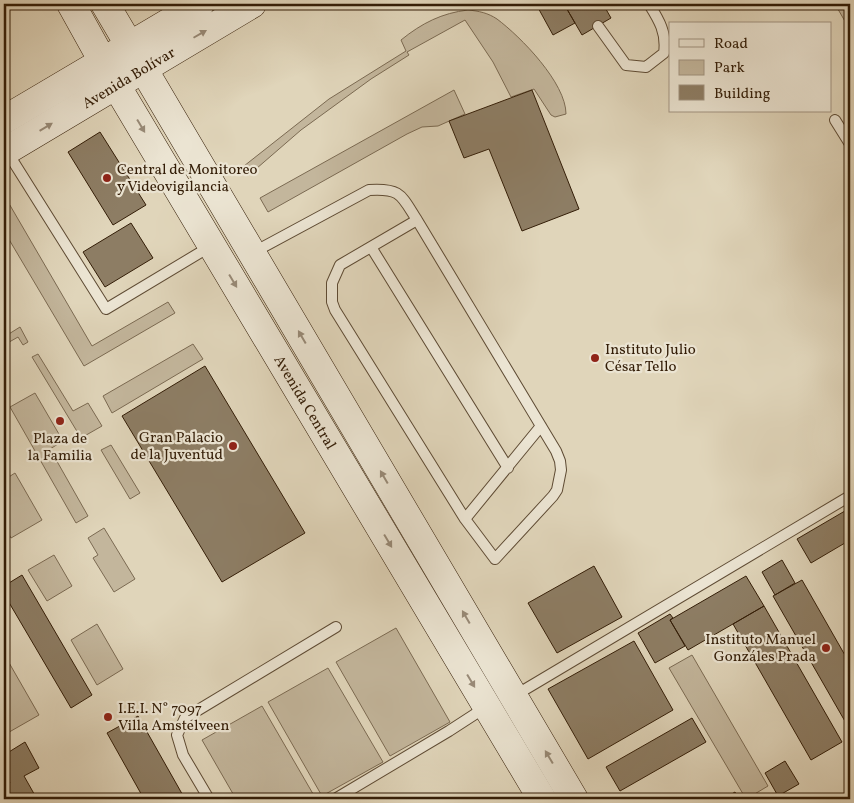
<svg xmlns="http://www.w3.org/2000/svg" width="854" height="803" viewBox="0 0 854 803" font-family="Vollkorn,serif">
  <rect width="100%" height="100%" fill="#e0d5ba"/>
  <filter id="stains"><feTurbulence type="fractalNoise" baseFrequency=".004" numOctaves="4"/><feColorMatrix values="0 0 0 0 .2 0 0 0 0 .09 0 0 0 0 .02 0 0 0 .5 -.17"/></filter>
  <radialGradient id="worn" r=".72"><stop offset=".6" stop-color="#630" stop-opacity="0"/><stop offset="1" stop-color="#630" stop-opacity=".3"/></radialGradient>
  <path fill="#c3b69c" stroke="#7b6a52" d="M 835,4 L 850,4 L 850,30 Z
    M 468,10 C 479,11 488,13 497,19 C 521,37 566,83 566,114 L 555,117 L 551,115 L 534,89 L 511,97 L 493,62 L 465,20 L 407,52 L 409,55 L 371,79 L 301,130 L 249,175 L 244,166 L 329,99 L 406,51 L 401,40 C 422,23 442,13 468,10 Z
    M 454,90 L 465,114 L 438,126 L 422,127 L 407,134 L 268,212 L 260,198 Z
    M 4,195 L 92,346 L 168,302 L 175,313 L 84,366 L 4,231 Z
    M 20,327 L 28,342 L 23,345 L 18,337 L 4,345 L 4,337 Z
    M 193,344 L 203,359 L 112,413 L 103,396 Z
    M 38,354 L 73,411 L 88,403 L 102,426 L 81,438 L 32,357 Z
    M 35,393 L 63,441 L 50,449 L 88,516 L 76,523 L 10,407 Z
    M 111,445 L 140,493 L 130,499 L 101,450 Z
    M 15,473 L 42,520 L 11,538 L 4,525 L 4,480 Z
    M 104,528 L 135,579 L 114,592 L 93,558 L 98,555 L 88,538 Z
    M 54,555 L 72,586 L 47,601 L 28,570 Z
    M 97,624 L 123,669 L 97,685 L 71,640 Z
    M 396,628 L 450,722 L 390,756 L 336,662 Z
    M 4,654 L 39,715 L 4,735 Z
    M 692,655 L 768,786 L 753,795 L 755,799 L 746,799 L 669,668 Z
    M 328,668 L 383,762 L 322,796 L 268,702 Z
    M 262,706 L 316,799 L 236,799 L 202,740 Z"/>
  <path fill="#8d7d64" stroke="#331d07" d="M 536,4 L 564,4 L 575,23 L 553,35 Z
    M 564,4 L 603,4 L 611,18 L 582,35 Z
    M 532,90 L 579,209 L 522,231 L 489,149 L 464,158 L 449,121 Z
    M 100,132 L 146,205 L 113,225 L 68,152 Z
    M 131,223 L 153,258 L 105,287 L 83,252 Z
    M 205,366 L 305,533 L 222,582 L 122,416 Z
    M 850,508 L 850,540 L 811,563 L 797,539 Z
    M 782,560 L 795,583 L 775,595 L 762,572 Z
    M 594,566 L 622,617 L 557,653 L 528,603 Z
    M 22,575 L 92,695 L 71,708 L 4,594 L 4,586 Z
    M 746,576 L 764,606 L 688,650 L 670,620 Z
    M 802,580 L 850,664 L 850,730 L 773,596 Z
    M 764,606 L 842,742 L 811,760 L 733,624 Z
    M 670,614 L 673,618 L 670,620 L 685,646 L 655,663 L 638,633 Z
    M 634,641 L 673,710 L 588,759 L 548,689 Z
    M 138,716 L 185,799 L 144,799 L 107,733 Z
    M 692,718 L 706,742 L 620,791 L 606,767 Z
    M 25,742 L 39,768 L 24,776 L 37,799 L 4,799 L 4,786 L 10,783 L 4,773 L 4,755 Z
    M 785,761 L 799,784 L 778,796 L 765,773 Z
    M 735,792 L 739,799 L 723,799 Z"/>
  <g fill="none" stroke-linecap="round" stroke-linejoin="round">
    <g stroke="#5e4b34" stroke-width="12">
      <path id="lane" d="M 598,26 L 626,65 L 646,67 L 664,53 C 667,33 659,20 649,4
        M 835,120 L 850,144
        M 6,150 L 106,309 L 211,246
        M 371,247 L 508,468
        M 254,252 L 369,190 C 401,188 401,195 417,220 L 556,451 L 560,461 L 561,470 L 557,490 L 553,496 L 495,559 L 465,519 L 335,310 L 332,302 L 332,283 L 340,265 L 417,220
        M 465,519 L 541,426
        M 514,696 L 850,496
        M 209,799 L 183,755 L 177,735 L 185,718 L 336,627
        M 335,799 L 449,731 L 486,707"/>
    </g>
    <g stroke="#331d07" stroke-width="29">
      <g id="secondary">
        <path id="s1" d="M 71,4 L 116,85 L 542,799"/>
        <path d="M 105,4 L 574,799"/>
        <path d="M 4,120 L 200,4"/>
        <path id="s2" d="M 4,152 L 252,4"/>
      </g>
    </g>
    <use href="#lane" stroke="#ebe4d2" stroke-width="10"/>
    <use href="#secondary" stroke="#ebe4d2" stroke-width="28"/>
  </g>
  <defs><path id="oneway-solid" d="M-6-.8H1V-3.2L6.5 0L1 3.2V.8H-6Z" transform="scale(1.25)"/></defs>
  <g fill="#988a77">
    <use href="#oneway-solid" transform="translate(200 34) rotate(-30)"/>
    <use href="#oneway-solid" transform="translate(141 126) rotate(59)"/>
    <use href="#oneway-solid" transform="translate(46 127) rotate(-31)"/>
    <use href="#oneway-solid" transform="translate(233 281) rotate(59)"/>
    <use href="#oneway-solid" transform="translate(302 337) rotate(-120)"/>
    <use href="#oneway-solid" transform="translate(384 477) rotate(-120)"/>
    <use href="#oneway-solid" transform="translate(388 541) rotate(59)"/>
    <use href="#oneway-solid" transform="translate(466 617) rotate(-120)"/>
    <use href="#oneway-solid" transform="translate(471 681) rotate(59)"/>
    <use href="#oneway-solid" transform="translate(549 757) rotate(-121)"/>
  </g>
  <g fill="#8f2418" stroke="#ebe4d2" stroke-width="2">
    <circle cx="107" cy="178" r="5"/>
    <circle cx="595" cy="358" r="5"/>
    <circle cx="60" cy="421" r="5"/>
    <circle cx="233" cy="446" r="5"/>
    <circle cx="826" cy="648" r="5"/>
    <circle cx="108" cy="717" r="5"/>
  </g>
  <g text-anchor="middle" stroke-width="4.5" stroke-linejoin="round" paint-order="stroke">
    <g font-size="15" fill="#331d07" stroke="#ebe4d2">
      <text dy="5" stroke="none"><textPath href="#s2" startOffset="145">Avenida Bolívar</textPath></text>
      <text dy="5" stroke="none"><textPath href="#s1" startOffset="462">Avenida Central</textPath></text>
    </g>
    <g font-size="15" fill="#331d07" stroke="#ebe4d2" text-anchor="start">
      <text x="117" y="174">Central de Monitoreo<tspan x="117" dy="17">y Videovigilancia</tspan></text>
      <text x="605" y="354">Instituto Julio<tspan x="605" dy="17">César Tello</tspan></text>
      <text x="223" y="442" text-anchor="end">Gran Palacio<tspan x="223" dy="17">de la Juventud</tspan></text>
      <text x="60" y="443" text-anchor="middle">Plaza de<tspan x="60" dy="17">la Familia</tspan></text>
      <text x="816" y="644" text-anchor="end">Instituto Manuel<tspan x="816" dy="17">Gonzáles Prada</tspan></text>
      <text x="118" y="713">I.E.I. N° 7097<tspan x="118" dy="17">Villa Amstelveen</tspan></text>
    </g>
  </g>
  <rect width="854" height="803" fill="none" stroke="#e0d5ba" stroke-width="20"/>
  <rect x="5" y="5" width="844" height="793" fill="none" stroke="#331d07" stroke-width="2.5"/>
  <rect x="10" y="10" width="834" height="783" fill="none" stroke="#331d07"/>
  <rect x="669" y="22" width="162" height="90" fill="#ebe4d2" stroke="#a19481"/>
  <rect x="679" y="39" width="25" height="8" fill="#ebe4d2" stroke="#a19481"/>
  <text x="714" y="48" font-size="15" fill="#331d07">Road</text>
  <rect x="679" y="60" width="25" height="15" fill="#c3b69c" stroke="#a19481"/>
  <text x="714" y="72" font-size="15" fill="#331d07">Park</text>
  <rect x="679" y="85" width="25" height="15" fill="#8d7d64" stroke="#a19481"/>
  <text x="714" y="98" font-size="15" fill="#331d07">Building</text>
  <rect width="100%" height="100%" filter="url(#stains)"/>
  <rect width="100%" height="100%" fill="url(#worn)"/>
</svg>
